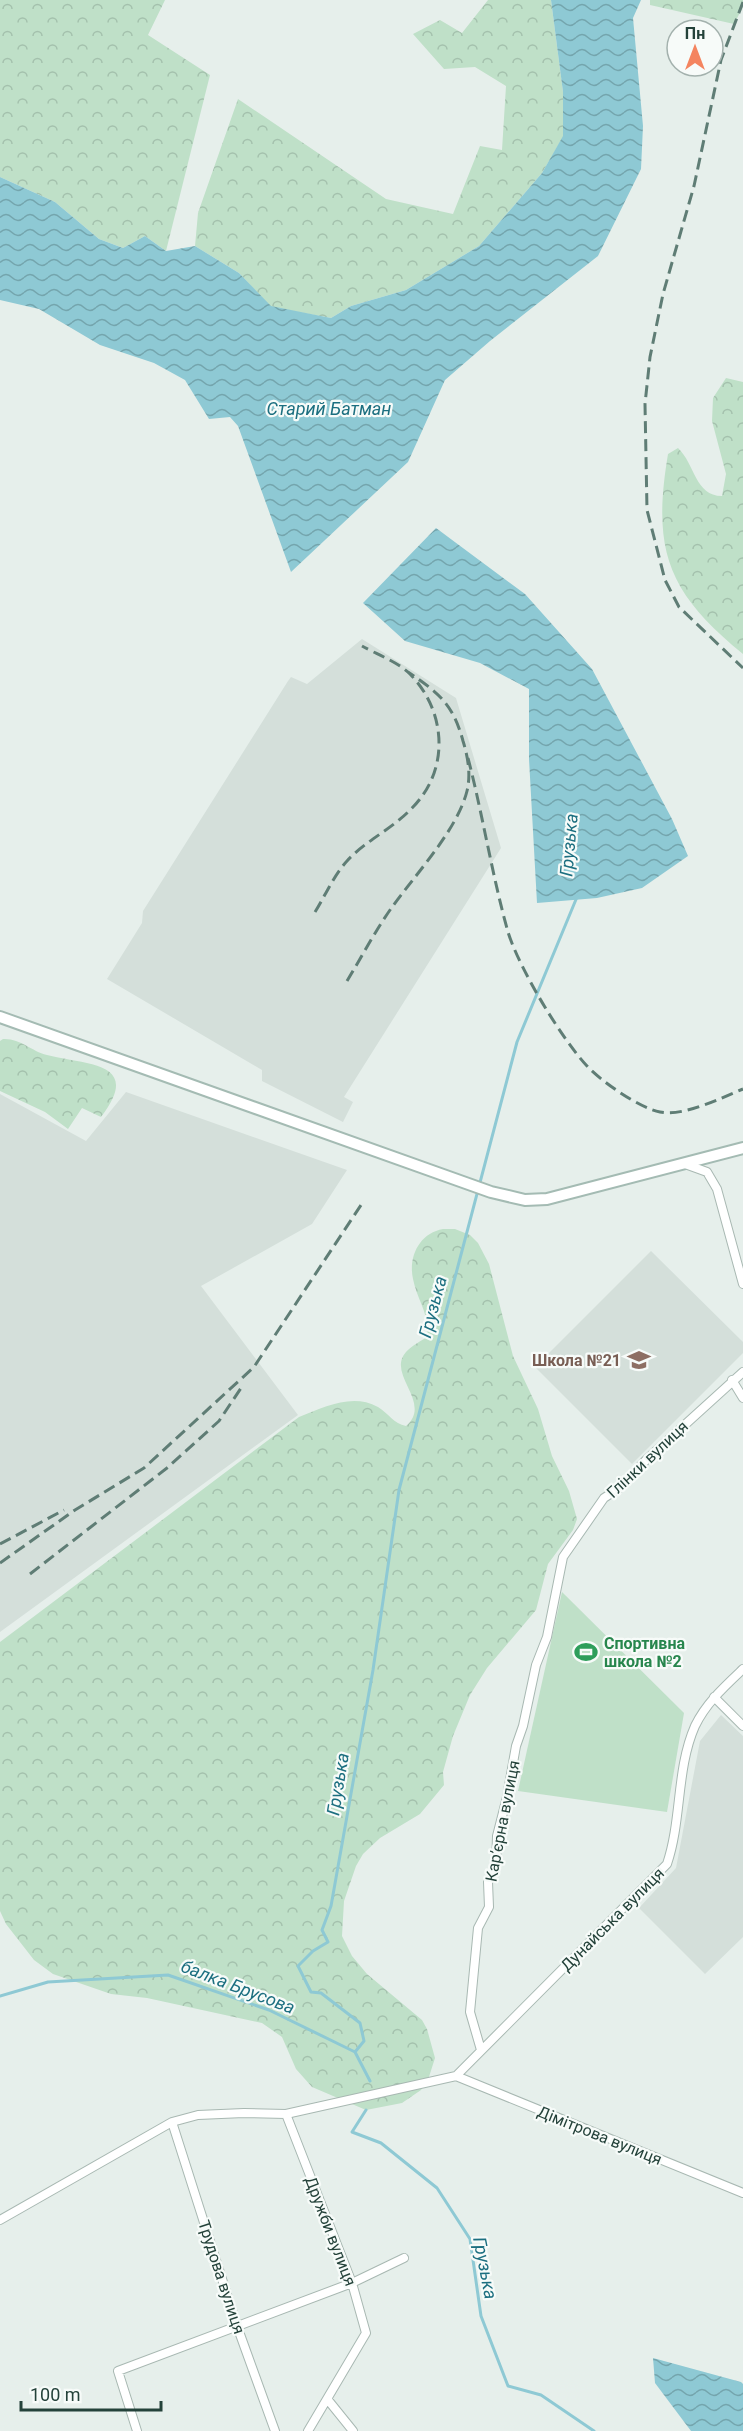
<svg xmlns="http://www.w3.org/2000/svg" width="743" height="2431" viewBox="0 0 743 2431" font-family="Roboto,sans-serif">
  <defs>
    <pattern id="forest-crowns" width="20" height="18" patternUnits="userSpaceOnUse" patternTransform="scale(1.5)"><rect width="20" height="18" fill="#bfe0c8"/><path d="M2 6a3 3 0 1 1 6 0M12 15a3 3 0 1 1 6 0" fill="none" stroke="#a4c1ad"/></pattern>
    <pattern id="water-waves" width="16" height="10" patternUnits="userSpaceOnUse" patternTransform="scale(1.5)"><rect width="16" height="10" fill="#8ec9d4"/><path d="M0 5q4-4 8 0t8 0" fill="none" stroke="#74a5ad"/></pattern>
  </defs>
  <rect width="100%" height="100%" fill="#e6efeb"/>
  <path fill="#d4dfda" d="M 362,639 L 456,698 L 501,848 L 344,1097 L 353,1102 L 343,1122 L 262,1081 L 262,1070 L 107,979 L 142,923 L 143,911 L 288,681 L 291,677 L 307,684 Z
    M 126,1092 L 347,1170 L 312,1224 L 201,1286 L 298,1415 L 0,1632 L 0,1094 L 86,1141 Z
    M 651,1251 L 743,1342 L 743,1353 L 632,1464 L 535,1367 Z
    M 721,1715 L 743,1736 L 743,1937 L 705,1974 L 639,1908 L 676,1868 L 700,1741 Z"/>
  <path fill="url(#forest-crowns)" d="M 0,0 L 165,0 L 148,35 L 210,75 L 166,251 L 145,236 L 123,248 L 99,239 L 55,202 L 0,177 Z
    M 488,0 L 551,0 L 563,92 L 563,137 L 542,173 L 479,246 L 406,290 L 351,306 L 331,318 L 271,307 L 239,273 L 195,246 L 198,213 L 238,99 L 386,199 L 453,214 L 480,146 L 502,150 L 506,86 L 475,67 L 444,69 L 413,34 L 440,20 L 462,33 Z
    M 650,0 L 743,0 L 743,7 L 734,24 L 650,5 Z
    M 726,378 L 743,382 L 743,654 C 667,592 652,550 668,454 L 678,448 C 695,464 695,496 722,496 L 726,474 L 712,421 L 713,398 Z
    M 3,1039 C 20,1038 31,1051 47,1055 C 85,1065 144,1061 101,1117 L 82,1108 L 68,1129 L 45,1112 L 0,1091 L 0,1041 Z
    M 443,1229 L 455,1229 L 470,1235 L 478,1243 L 489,1264 L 513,1356 L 538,1409 L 552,1456 L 569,1491 L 577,1519 L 573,1530 L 548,1564 L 536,1610 L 487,1668 L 470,1695 L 453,1736 L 443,1772 L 444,1785 L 420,1814 L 380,1838 L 363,1854 L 356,1866 L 344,1901 L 342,1936 L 352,1956 L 367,1974 L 422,2020 L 427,2029 L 435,2058 L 428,2080 L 421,2090 L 402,2103 L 366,2110 L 312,2087 L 296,2069 L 282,2037 L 262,2023 L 147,1998 L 111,1994 L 53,1974 L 34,1960 L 6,1924 L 0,1911 L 0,1642 L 299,1417 C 325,1407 352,1393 378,1407 C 388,1413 394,1424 406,1426 C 434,1402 383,1373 408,1350 C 413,1345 421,1341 427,1337 C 430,1314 417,1300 413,1279 C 408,1256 420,1233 443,1229 Z"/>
  <path fill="#bfe0c8" d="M 562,1592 L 684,1713 L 667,1812 L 518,1791 Z"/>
  <path fill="url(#water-waves)" d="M 551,0 L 641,0 L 633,18 L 643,126 L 641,169 L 598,256 L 490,341 L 445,380 L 408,462 L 291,572 L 238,426 L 230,417 L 209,419 L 185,380 L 154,363 L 100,345 L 39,309 L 0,300 L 0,177 L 55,202 L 99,239 L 123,248 L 145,236 L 166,251 L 195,246 L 239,273 L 271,306 L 331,318 L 351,306 L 406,290 L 479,246 L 542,173 L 563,136 L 563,92 Z
    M 436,528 L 525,594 L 592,669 L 672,819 L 688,856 L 642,888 L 597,898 L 537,903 L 529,759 L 529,689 L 480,663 L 405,641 L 363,603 Z
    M 653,2358 L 741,2382 L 743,2384 L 743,2431 L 691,2431 L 655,2383 Z"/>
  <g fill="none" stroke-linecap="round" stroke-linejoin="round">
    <path stroke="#8ec9d4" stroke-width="3" d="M 0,1996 L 48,1982 L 168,1975 L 269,2010 L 355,2052
      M 370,2081 L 355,2052 L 364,2041 L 360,2023 L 321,1993 L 311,1992 L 298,1966 L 313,1951 L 328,1942 L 322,1930 L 331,1906 L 373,1670 L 399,1490 L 517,1042 L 577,897
      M 366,2110 L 352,2132 L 381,2143 L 437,2188 L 470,2239 L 481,2316 L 508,2386 L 541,2395 L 594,2431"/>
    <g stroke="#a8b8b2" stroke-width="10">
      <path id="street" d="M 685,1164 L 707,1172 L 717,1189 L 743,1284
        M 732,1380 L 743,1398
        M 714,1697 L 743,1726
        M 481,2050 L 470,2012 L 478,1928 L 489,1907 L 488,1882 L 496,1867 L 497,1836 L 507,1797 L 516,1746 L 523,1726 L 536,1665 L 547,1637 L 563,1557 L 604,1498 L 621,1487 L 646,1460 L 743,1372
        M 456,2076 L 667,1864 C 682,1820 676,1769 695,1726 C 706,1703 725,1686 743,1669
        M 456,2076 L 743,2193
        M 286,2114 L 352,2283 L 366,2333 L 308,2431
        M 172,2122 L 237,2326 L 275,2431
        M 0,2220 L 172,2122 L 198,2115 L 244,2113 L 286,2114 L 456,2076
        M 328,2400 L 353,2431
        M 137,2431 L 118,2371 L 352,2283 L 404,2258"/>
    </g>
    <g stroke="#a4bbb3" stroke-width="14">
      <path id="secondary" d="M 0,1017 L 491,1192 L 525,1200 L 547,1199 L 743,1148"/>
    </g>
    <use href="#street" stroke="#fff" stroke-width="8"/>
    <use href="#secondary" stroke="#fff" stroke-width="10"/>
    <path stroke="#5f7d75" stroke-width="3" stroke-dasharray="12 6" stroke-linecap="butt" d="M 743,2 L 721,60 L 694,186 L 663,294 L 650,357 L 645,404 L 647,510 L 665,580 L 679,607 L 743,668
      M 468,758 C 483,816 492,875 508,932 C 519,968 561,1038 587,1066 C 601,1081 639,1108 660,1112 C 683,1117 721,1098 743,1089
      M 315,912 C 325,896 334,875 347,861 C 365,841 392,829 411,809 C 450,771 447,712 410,674 C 398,662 376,654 362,646
      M 347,981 C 361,958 374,933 390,910 C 413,877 457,831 467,791 C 471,775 468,757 463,741 C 453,704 439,693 408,672
      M 0,1544 L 64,1510
      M 0,1563 L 75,1510 L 144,1468 L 254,1367 L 361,1205
      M 30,1574 L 167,1468 L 219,1421 L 243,1385"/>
  </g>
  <defs>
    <g id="school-bare" transform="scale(1.8)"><path d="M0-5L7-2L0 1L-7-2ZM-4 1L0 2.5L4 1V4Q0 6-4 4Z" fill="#8d6e63" stroke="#f7fbf9" stroke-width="2.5" paint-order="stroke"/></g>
    <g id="stadium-bare" transform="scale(1.8)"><path d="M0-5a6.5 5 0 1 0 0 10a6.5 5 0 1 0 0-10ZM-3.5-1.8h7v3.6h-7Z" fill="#2e9e5b" stroke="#f7fbf9" stroke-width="2.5" paint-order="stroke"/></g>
  </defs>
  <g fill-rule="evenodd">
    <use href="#school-bare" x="639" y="1360"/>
    <use href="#stadium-bare" x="586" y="1652"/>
  </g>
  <g text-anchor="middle" stroke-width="4.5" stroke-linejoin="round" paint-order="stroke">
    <g font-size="16" font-weight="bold" fill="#785e54" stroke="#f7fbf9" text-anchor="end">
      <text x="621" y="1366">Школа №21</text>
    </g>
    <g font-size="16" fill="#24423a" stroke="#f7fbf9">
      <text transform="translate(647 1459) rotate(-43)" y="6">Глінки вулиця</text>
      <text transform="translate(502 1821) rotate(-79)" y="6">Кар’єрна вулиця</text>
      <text transform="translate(612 1919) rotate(-45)" y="6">Дунайська вулиця</text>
      <text transform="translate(600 2135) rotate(22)" y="6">Дімітрова вулиця</text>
      <text transform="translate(331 2231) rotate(69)" y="6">Дружби вулиця</text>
      <text transform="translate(222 2277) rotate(72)" y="6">Трудова вулиця</text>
    </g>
    <g font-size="16" font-weight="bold" fill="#27864d" stroke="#f7fbf9" text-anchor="start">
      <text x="604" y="1649">Спортивна<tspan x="604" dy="18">школа №2</tspan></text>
    </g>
    <g font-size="18" font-style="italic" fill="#1c6f80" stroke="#f7fbf9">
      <text x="329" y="415">Старий Батман</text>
      <text transform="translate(569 845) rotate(-85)" y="6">Грузька</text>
      <text transform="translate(433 1307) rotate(-75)" y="6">Грузька</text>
      <text transform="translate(338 1784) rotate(-81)" y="6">Грузька</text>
      <text transform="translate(238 1987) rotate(21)" y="6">балка Брусова</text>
      <text transform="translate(485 2268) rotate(79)" y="6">Грузька</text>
    </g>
  </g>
  <g transform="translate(695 48)"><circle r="28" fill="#f7fbf9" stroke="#a3b1ad" stroke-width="1.5"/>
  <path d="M0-4.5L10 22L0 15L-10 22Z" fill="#f4845f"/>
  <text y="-9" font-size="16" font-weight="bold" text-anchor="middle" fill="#24423a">Пн</text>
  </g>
  <path d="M21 2401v9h140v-9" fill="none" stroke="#24423a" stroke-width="3"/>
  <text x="30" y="2401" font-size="18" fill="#24423a" stroke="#f7fbf9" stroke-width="4.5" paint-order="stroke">100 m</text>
</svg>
